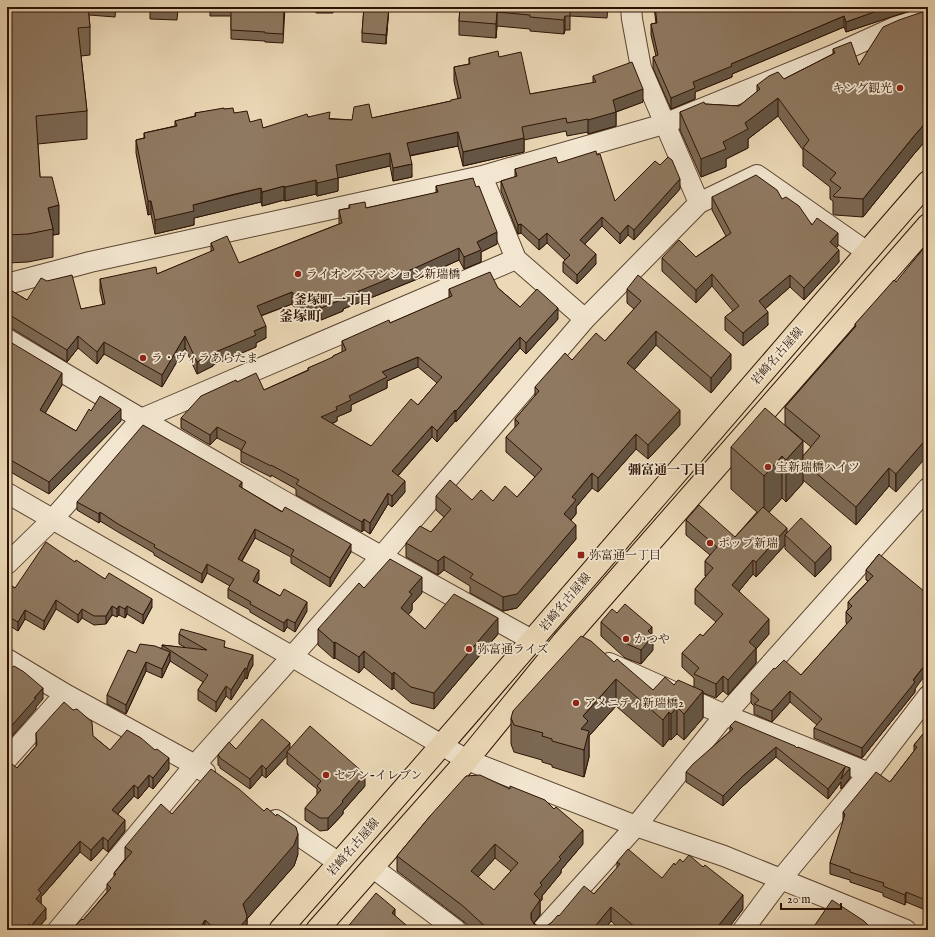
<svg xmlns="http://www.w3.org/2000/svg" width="935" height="937" viewBox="0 0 935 937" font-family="'IM FELL English','Noto Serif JP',serif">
  <rect width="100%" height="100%" fill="#ebd8b6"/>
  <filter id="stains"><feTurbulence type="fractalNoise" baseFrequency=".005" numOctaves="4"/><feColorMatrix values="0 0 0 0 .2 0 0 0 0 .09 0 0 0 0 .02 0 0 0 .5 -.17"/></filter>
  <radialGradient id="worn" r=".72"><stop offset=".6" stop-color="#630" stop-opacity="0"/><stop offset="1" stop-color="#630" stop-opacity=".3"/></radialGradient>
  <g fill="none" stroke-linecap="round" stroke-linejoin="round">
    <g stroke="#5c4430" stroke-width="22">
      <path id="minor" d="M 631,7 L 632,19 L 641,68 L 699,203 L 757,175 L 867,252
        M 516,259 L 585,319
        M 7,284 L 90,262 L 482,176 L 664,124 L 831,56 L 895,27 L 928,17
        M 7,339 C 180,443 355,543 532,640
        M 7,493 L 291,656 L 467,760 L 636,826 L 724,856 L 906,930
        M 7,564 L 53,519 L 141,419 L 516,259 L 482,176
        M 7,659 L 65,694 L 195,765 L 205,772
        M 609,663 L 725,715 L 869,773
        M 7,759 L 65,694
        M 276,820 L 339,863
        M 372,867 L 456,930
        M 58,930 L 195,765 L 381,557 L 585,319 L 699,203
        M 542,930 L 636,826 L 725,715 L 928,488
        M 743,930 L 781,879 L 869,773 L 928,696"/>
    </g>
    <g stroke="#2c1204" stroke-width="24">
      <path id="major" d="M 280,930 C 498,683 711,431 928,182
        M 317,930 L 467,760 L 563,642 L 928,225"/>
    </g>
    <use href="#minor" stroke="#f2e6d0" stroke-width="20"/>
    <use href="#major" stroke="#ebd8b6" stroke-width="22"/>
  </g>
  <path fill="#7b6853" stroke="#2c1204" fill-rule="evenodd" d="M 7,7 L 116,7 L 115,17 L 89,15 L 90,27 L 90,55 L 81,56 L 87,111 L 87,139 L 38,144 L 40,177 L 59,234 L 53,235 L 53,257 L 28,262 L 7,263 Z
    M 150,7 L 285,7 L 283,43 L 265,42 L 265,41 L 231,39 L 231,16 L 210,16 L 210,11 L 178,9 L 177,20 L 150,19 Z
    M 316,7 L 334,7 L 333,13 L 316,13 Z
    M 364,7 L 389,7 L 386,44 L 362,42 L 362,33 Z
    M 460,7 L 608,7 L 607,18 L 570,16 L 570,30 L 565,30 L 564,34 L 530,31 L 530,29 L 497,26 L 496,38 L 459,35 L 459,21 Z
    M 654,7 L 915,7 L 915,9 L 846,32 L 844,27 L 732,74 L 732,77 L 695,92 L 695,99 L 671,109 L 653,68 L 653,57 L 656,56 L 651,35 L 651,24 L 656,23 Z
    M 928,10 L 928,138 L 914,154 L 863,217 L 835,215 L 833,214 L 833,201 L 830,199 L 830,187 L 803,166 L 803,150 L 778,116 L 748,139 L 748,148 L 726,159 L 726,167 L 701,177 L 680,130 L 680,112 L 705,104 L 739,106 L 757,92 L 757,85 L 784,79 L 833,54 L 833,49 L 859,65 Z
    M 499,57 L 530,94 L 593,83 L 593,76 L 643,102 L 616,112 L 616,126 L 588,134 L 588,132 L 567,136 L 566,131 L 524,140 L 524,152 L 463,166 L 458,146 L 410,156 L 412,177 L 393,181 L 390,166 L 338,178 L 338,191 L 317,196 L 316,194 L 285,201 L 284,200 L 262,206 L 261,202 L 231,209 L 194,218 L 194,225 L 155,234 L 151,214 L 148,215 L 136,153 L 136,140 L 144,138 L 144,133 L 175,126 L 175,121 L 195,116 L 195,113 L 224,109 L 234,113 L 250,122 L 263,128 L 308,117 L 352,120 L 372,118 L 451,101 L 458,99 L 454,81 L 454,67 L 469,64 L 469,58 Z
    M 558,163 L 615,201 L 680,189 L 634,240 L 628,235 L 620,244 L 602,226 L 585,244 L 596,264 L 577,284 L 563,272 L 563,262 L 565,260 L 547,243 L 539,250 L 521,233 L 518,234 L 501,191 L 501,181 L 515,177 L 515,169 Z
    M 436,186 L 476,187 L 497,244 L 481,252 L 481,262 L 464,269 L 459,260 L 415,280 L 343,309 L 343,311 L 321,320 L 316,310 L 300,315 L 292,304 L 261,316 L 266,338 L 256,343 L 256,347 L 213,365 L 213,366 L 197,374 L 185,348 L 162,387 L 104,354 L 97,364 L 78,348 L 67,362 L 13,329 L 8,328 L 7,288 L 27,300 L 81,309 L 103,305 L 100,291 L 100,279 L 157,274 L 211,252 L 211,243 L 239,263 L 339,224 L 339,210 L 349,208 L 349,205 L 366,208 L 436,193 Z
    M 712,197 L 782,199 L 838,246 L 836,248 L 839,262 L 804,300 L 790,287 L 765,309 L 768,325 L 743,346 L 725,330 L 725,317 L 733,311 L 712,286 L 696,303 L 662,271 L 662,258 L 696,257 L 726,236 L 712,210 Z
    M 896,282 L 896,492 L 889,486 L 856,525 L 803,480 L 803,483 L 786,502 L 782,498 L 769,512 L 787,532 L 831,560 L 815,577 L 785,549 L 785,545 L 756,577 L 753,574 L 739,591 L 769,634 L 756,649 L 756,663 L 728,695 L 723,691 L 716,698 L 703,693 L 703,718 L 684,740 L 677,734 L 671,740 L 669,739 L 663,747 L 616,706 L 589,736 L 589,757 L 584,777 L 552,767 L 552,765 L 542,762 L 542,760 L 514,752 L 511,744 L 511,718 L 614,662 L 653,690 L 674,685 L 694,687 L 694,678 L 682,667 L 682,653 L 703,636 L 716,622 L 695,604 L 695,589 L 706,576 L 705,576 L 705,561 L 710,555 L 686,535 L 686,520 L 735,537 L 757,512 L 731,489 L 731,447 L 803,456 L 811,447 L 785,425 L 785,407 L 855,327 L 855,324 Z
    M 498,288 L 520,307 L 558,319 L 526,354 L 520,348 L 456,422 L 455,421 L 437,442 L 432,437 L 398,476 L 405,492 L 392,507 L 388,504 L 370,534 L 364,530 L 362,532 L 296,495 L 296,489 L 271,475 L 271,477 L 241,462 L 241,450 L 217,438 L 210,445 L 181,428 L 181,418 L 237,382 L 264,390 L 308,370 L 308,368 L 333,358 L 333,356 L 342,352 L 342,341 L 390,323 L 449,298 L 449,289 ZM 418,367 L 437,383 L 418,405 L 371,446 L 332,424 L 337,421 L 337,417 L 351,411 L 351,405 L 387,388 L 387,381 Z
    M 627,289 L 731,369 L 711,393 L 656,345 L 634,370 L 680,425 L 648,459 L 636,449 L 598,492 L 592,488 L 576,507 L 576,514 L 571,520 L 576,539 L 517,608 L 503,611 L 470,593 L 470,586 L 444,570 L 438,575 L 406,557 L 406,543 L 431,532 L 444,517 L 436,510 L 436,496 L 472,500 L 493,501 L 517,497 L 535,477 L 506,452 L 506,437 L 515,428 L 515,419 L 535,396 L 535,387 L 572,360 L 605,341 L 634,309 L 627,303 Z
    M 7,340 L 62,385 L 45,413 L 76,431 L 91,411 L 121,421 L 49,494 L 7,470 Z
    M 242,488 L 351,552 L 330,587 L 291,563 L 291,557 L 255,538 L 242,561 L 259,579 L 257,583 L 307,611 L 295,632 L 287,627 L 284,632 L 250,612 L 250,610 L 228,598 L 228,589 L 230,586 L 207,573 L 202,583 L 154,555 L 154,553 L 118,532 L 100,521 L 99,523 L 77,510 L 77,502 Z
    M 879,554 L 915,689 L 915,692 L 862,758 L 814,738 L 814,728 L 817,725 L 790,702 L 772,722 L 754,714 L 754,706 L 751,703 L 751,693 L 775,669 L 801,675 L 847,624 L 846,623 L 846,612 L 848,609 L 848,602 L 868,581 L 866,580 L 866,570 Z
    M 75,562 L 105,579 L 152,607 L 143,624 L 127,614 L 125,618 L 119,615 L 117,617 L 112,615 L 106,624 L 94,625 L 82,618 L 78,623 L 56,609 L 44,630 L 25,619 L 18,631 L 7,624 L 7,584 L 15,588 Z
    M 364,588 L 422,593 L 412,604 L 412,610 L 408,615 L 425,629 L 498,634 L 434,709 L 411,703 L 394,688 L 392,690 L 364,667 L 359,673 L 335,658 L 334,659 L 318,645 L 318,629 Z
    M 617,613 L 653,650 L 641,664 L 625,658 L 601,636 L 601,622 Z
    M 179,634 L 225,647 L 253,665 L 249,672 L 247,679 L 245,678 L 231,700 L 226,696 L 216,712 L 198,700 L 198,690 L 203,682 L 170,661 L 162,678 L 146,671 L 126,714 L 107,704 L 107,695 L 136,653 L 162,648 L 162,645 L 186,648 L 179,644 Z
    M 730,726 L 797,748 L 850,778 L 841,789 L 841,782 L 828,799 L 776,757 L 743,786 L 723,806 L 686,782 L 686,772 L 730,731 Z
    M 928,728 L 928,911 L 906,902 L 905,905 L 883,896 L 883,893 L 850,882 L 850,880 L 830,874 L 830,863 L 843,823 L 843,812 L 890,782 L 914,751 L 914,745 Z
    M 36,733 L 93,736 L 110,750 L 169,769 L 153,789 L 149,786 L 138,799 L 134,796 L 118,814 L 125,831 L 108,852 L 103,848 L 91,861 L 80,852 L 56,880 L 41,897 L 41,904 L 46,919 L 36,930 L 7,930 L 17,768 L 36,746 Z
    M 236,749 L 290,749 L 365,786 L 343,811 L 343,814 L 328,830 L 320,831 L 305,820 L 305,808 L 317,795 L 317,789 L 287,764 L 287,756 L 266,778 L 262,775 L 250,789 L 220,768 L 220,766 L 218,765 L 218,755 Z
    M 172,814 L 298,854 L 294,866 L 247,919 L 247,930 L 71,930 L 83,920 L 107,892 L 107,884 L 114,877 L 114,873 L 125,859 L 125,847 Z
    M 431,815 L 583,844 L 561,870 L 561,873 L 542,896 L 542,900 L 540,901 L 540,915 L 534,923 L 539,927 L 545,927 L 551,923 L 559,916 L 594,894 L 617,868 L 617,862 L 743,909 L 727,930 L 621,930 L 611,921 L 604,930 L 473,930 L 463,921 L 397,871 L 397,856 ZM 495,858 L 511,871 L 494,890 L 478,877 Z
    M 815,925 L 868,928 L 871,930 L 815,930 Z"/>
  <path fill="#645544" stroke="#2c1204" d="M 389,7 L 386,44 L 386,35 Z
    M 888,7 L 915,7 L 915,9 L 846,32 L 846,22 Z
    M 497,12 L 497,26 L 496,38 L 496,24 Z
    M 565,16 L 565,30 L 564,34 L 564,20 Z
    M 844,16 L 844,27 L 732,74 L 732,77 L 695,92 L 695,99 L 671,109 L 671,98 L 693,82 L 731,64 Z
    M 643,89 L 643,102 L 613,113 L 616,112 L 616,126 L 588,134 L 588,120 L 613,100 Z
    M 778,98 L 778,116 L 748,139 L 748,148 L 726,159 L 726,167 L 701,177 L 701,159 L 723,142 L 745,123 Z
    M 928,120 L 928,138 L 914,154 L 863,217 L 863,199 L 914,136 Z
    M 458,132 L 458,146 L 407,156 L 407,143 Z
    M 524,138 L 524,152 L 463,166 L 463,152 Z
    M 390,153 L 390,166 L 338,178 L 338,191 L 317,196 L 317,183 L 336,165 Z
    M 412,164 L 412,177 L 393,181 L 393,168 Z
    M 680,179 L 680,189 L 634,240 L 634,230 Z
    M 316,180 L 316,194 L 285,201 L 285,187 Z
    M 284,186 L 284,200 L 262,206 L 262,192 Z
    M 261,188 L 261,202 L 194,218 L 194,225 L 155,234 L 155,220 L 193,205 Z
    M 148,201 L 151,201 L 151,214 L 148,215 Z
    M 59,205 L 59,234 L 53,235 L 53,229 L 48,208 Z
    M 602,217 L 602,226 L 580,249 L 580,240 Z
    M 521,224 L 521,233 L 518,234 L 518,225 Z
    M 628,225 L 628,235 L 620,244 L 620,234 Z
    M 497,232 L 497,244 L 481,252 L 481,262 L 464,269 L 464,257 L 477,242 Z
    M 547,233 L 547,243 L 539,250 L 539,240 Z
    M 838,233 L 838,246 L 830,255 L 830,242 Z
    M 459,248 L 459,260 L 415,280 L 343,309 L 343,311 L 321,320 L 321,308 L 342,298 Z
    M 839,250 L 839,262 L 804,300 L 804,288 Z
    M 596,254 L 596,264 L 577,284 L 577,275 Z
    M 712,274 L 712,286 L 696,303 L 696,290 Z
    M 790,275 L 790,287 L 759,314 L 759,301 Z
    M 292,292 L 292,304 L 257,317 L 257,306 Z
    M 316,298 L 316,310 L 300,315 L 300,303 Z
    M 558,308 L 558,319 L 526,354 L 526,343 Z
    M 768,312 L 768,325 L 743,346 L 743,333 Z
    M 7,316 L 8,316 L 8,328 L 7,328 Z
    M 266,326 L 266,338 L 256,343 L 256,347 L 213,365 L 213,366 L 197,374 L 197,362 L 254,331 Z
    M 656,331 L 656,345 L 627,378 L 627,363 Z
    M 78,336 L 78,348 L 67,362 L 67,350 Z
    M 185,336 L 185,348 L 162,387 L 162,375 Z
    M 520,337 L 520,348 L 456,422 L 456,411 Z
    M 104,342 L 104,354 L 97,364 L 97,352 Z
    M 731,354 L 731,369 L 711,393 L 711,378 Z
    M 418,357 L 418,367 L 387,381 L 387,388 L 351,405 L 351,411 L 337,417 L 337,421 L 321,428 L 321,417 L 336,407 L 349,396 L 382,372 Z
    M 62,373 L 62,385 L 40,422 L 40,410 Z
    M 121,409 L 121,421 L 49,494 L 49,482 Z
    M 455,410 L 455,421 L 437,442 L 437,431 Z
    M 680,410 L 680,425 L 648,459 L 648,445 Z
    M 432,426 L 432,437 L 392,482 L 392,471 Z
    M 217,427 L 217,438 L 210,445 L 210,435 Z
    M 636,434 L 636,449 L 598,492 L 598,478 Z
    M 928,437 L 928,455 L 896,492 L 896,474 Z
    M 803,441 L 803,483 L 786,502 L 786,460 Z
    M 782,456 L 782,498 L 764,518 L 764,476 Z
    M 889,468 L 889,486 L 856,525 L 856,507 Z
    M 592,473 L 592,488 L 576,507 L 576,514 L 564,528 L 564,514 L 572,497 Z
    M 405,481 L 405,492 L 392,507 L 392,496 Z
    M 242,482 L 242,490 L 239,486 Z
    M 388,493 L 388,504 L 370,534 L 370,523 Z
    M 100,512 L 100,521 L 99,523 L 99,514 Z
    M 11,519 L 11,529 L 7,536 L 7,526 Z
    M 364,519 L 364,530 L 362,532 L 362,522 Z
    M 576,525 L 576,539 L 517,608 L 503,611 L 503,597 Z
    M 787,528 L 787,537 L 785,535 L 785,545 L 756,577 L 756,562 Z
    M 255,529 L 255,538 L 238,567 L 238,559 Z
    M 351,544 L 351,552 L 330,587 L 330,578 Z
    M 831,546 L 831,560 L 815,577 L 815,563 Z
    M 444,556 L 444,570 L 438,575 L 438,561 Z
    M 753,560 L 753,574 L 732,600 L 732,585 Z
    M 207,564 L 207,573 L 202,583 L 202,574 Z
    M 259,570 L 259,579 L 253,589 L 253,581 Z
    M 422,577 L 422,593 L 412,604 L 412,610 L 401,624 L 401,608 L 409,592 Z
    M 152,599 L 152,607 L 143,624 L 143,615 Z
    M 56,600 L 56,609 L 44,630 L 44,621 Z
    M 307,602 L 307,611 L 295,632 L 295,623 Z
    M 112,606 L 112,615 L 106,624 L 106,616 Z
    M 119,606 L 119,615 L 117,617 L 117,609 Z
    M 127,606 L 127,614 L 125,618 L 125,609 Z
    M 82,609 L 82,618 L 78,623 L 78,615 Z
    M 25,610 L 25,619 L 18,631 L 18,622 Z
    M 498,618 L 498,634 L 434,709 L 434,693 Z
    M 287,619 L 287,627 L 284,632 L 284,623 Z
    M 769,619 L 769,634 L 756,649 L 756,663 L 728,695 L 728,680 L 749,642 Z
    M 652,627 L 652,637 L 653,636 L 653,650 L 641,664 L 641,650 L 648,631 Z
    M 335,642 L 335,658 L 334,659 L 334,643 Z
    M 364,651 L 364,667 L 359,673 L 359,657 Z
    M 170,652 L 170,661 L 162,678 L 162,669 Z
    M 253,655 L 253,665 L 249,672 L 247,679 L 247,669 L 249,662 Z
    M 928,661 L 928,671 L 915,689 L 915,692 L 862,758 L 862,748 Z
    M 146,662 L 146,671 L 126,714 L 126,705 Z
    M 245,668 L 245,678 L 231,700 L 231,690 Z
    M 394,672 L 394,688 L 392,690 L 392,674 Z
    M 723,676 L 723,691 L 716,698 L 716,684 Z
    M 616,679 L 616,706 L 589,736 L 589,757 L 584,777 L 584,750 L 581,729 L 583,716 Z
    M 226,686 L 226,696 L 216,712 L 216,702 Z
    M 43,688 L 43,699 L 36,707 L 36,709 L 7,742 L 7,731 Z
    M 703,691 L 703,718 L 684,740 L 684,714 Z
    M 790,691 L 790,702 L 772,722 L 772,711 Z
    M 677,707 L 677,734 L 671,740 L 671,714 Z
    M 669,712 L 669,739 L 663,747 L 663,720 Z
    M 290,743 L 290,753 L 287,752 L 287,756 L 266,778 L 266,769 Z
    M 776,747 L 776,757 L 743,786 L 723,806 L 723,796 L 743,776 Z
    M 169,758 L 169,769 L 153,789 L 153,778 Z
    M 262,765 L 262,775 L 250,789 L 250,779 Z
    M 845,767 L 850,768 L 850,778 L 841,789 L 841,782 L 828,799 L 828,789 Z
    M 365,774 L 365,786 L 343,811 L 343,814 L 328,830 L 328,818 L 342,801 Z
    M 149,775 L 149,786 L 138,799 L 138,788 Z
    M 134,785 L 134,796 L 112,820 L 112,810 Z
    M 125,820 L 125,831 L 108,852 L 108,841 Z
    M 583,830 L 583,844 L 561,870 L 561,873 L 542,896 L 542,900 L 540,901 L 540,915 L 531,927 L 531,913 L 534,894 L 540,883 L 559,857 Z
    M 298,834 L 298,854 L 294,866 L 247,919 L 247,930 L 237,930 L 243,904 Z
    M 103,837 L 103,848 L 91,861 L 91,850 Z
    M 80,841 L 80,852 L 56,880 L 41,897 L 41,904 L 36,899 L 38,890 Z
    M 495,844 L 495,858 L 471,885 L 471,871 Z
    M 906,892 L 906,902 L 905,905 L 905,895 Z
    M 743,895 L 743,909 L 727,930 L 715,930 Z
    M 611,907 L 611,921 L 604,930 L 592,930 Z
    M 46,908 L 46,919 L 36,930 L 31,930 L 31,926 Z
    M 395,909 L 395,922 L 392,913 Z
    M 205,920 L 205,930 L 199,930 Z
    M 29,924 L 29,930 L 23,930 Z"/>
  <path fill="#8f7961" stroke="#2c1204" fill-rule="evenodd" d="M 7,7 L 88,7 L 90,27 L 78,28 L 87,111 L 36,116 L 40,177 L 52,177 L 59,205 L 48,208 L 53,229 L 28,234 L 7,235 Z
    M 150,7 L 177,7 L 177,11 L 150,10 Z
    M 216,7 L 284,7 L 283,34 L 265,33 L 265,32 L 231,30 L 231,8 Z
    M 364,7 L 389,7 L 386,35 L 362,33 Z
    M 460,7 L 570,7 L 570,16 L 565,16 L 564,20 L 530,17 L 530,15 L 497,12 L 496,24 L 459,21 Z
    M 655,7 L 888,7 L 846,22 L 844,16 L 731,64 L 732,66 L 693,82 L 695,88 L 671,98 L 653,57 L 658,55 L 651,24 L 657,23 Z
    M 928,10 L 928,120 L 914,136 L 863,199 L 835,197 L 833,196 L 841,188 L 830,180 L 836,173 L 803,148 L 809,140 L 778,98 L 745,123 L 748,129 L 723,142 L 726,149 L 701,159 L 680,112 L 704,102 L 705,104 L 739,106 L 760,89 L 757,85 L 769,76 L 778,72 L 784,79 L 835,53 L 833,49 L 851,42 L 859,65 L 883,27 L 899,20 Z
    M 498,51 L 499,57 L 521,52 L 530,94 L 596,82 L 593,76 L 632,62 L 643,89 L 613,100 L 616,112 L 588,120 L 588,119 L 567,123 L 566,118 L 522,127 L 524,138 L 463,152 L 458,132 L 407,143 L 412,164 L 393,168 L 390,153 L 336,165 L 338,178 L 317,183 L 316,180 L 285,187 L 284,186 L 262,192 L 261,188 L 231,195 L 193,205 L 194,211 L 155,220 L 151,201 L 148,201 L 136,140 L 145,138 L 144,133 L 177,126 L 175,121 L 196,116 L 195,113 L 224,108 L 224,109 L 233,108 L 234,113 L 247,111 L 250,122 L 261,119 L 263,128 L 307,114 L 308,117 L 330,112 L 329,119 L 352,120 L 354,107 L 369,104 L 372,118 L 451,101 L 451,100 L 461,98 L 454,67 L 470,64 L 469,58 Z
    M 596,151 L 597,155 L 600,154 L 615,201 L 655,161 L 660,165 L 668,157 L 672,160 L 680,179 L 634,230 L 628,225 L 620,234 L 602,217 L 580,240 L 596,254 L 577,275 L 563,262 L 570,255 L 547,233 L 539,240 L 521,224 L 518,225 L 501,181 L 517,176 L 515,169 L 556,157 L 558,163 Z
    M 756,175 L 777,190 L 782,199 L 786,197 L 799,206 L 812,225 L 817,218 L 838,233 L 830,242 L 839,250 L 804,288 L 790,275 L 759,301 L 768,312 L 743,333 L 725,317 L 739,306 L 712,274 L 696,290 L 662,258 L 679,240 L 696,257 L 731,233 L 712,197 Z
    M 473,178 L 476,187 L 479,186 L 497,232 L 477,242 L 481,250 L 464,257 L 459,248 L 415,268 L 342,298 L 343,299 L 321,308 L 316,298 L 300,303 L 292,292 L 257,306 L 266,326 L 254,331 L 256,335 L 213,353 L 213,354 L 197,362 L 185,336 L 162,375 L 104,342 L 97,352 L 78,336 L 67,350 L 13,317 L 7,316 L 7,288 L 27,300 L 41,278 L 47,281 L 72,275 L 81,309 L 105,304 L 100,279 L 156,267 L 157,274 L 214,250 L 211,243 L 227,236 L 239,263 L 342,223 L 339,210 L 350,208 L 349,205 L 365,202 L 366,208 L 438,192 L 436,186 Z
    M 928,243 L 928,437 L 896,474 L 889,468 L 856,507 L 803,462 L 803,456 L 820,436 L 785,407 L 856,326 L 855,324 L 894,280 L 896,282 Z
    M 490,272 L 498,288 L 520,307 L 537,289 L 558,308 L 526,343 L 520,337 L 456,411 L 455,410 L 437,431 L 432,426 L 392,471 L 405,481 L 392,496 L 388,493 L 370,523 L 364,519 L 362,522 L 296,484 L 299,480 L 271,465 L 271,466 L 241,451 L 246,442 L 217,427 L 210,435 L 181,418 L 201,396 L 236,380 L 237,382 L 256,373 L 264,390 L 309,370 L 308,368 L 333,357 L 333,356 L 346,350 L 342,341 L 389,320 L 390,323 L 452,296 L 449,289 ZM 418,357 L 442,377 L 418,405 L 411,399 L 371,446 L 321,417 L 337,410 L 336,407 L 351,400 L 349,396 L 387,377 L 382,372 Z
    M 638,275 L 731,354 L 711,378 L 656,331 L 627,363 L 680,410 L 648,445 L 636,434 L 598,478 L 592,473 L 572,497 L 576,500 L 564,514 L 576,525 L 517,594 L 503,597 L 470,578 L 473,574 L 444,556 L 438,561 L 406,543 L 420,526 L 431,532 L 451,509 L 436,496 L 450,480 L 472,500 L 481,490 L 493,501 L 505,486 L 517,497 L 542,469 L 506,437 L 519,423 L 515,419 L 539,391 L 535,387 L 565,353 L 572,360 L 596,333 L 605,341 L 641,301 L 627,289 Z
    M 7,340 L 62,373 L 40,410 L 76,431 L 89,409 L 91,411 L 100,396 L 121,409 L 49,482 L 7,458 Z
    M 765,408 L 803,441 L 786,460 L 782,456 L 764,476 L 731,447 Z
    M 143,425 L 242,482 L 239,486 L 282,512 L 285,507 L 351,544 L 330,578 L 291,555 L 294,550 L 255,529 L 238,559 L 259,570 L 253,581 L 280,596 L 284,589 L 307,602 L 295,623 L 287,619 L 284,623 L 250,604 L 251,602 L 228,589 L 234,579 L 207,564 L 202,574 L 154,547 L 155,545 L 118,524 L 100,512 L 99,514 L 77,502 Z
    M 699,505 L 735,537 L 763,507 L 787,528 L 756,562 L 753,560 L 732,585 L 769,619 L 749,642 L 756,648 L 728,680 L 723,676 L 716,684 L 694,674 L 699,668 L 682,653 L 700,634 L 703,636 L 723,614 L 695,589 L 713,568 L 705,561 L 717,547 L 686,520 Z
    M 7,517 L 11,519 L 7,526 Z
    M 801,518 L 831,546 L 815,563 L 785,535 Z
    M 46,542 L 75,562 L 76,560 L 105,579 L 109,573 L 152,599 L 143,615 L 127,606 L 125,609 L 119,606 L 117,609 L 112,606 L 106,616 L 94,616 L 82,609 L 78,615 L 56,600 L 44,621 L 25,610 L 18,622 L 7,616 L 7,583 L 15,588 Z
    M 879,554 L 925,592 L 928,588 L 928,661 L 913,680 L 915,682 L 862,748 L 814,728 L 822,719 L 790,691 L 772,711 L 754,704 L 759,700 L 751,693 L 774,668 L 775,669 L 784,660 L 801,675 L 852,618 L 846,612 L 852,606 L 848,602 L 873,576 L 866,570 Z
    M 390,559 L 422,577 L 409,592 L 412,594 L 401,608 L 425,629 L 454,594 L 498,618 L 434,693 L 411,687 L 394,672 L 392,674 L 364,651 L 359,657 L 335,642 L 334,643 L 318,629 L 359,583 L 364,588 Z
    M 625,604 L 652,627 L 648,631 L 653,636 L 641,650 L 625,643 L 601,622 L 612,609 L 617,613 Z
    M 181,629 L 225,641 L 224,647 L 253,655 L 249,662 L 247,669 L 245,668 L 231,690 L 226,686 L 216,702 L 198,690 L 208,675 L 162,645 L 207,650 L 179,634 Z
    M 581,636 L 591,641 L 614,662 L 617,659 L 653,690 L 665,677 L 674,685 L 678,680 L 703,691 L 684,714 L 677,707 L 671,714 L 669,712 L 663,720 L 616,679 L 583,716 L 588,721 L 581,729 L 589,731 L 584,750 L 552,741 L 552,739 L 542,736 L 543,733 L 514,725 L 511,718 L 513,711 Z
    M 140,644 L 155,646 L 170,652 L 162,669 L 146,662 L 126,705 L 107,695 L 128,650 L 136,653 Z
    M 7,664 L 11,668 L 14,666 L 24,672 L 43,688 L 34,698 L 36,698 L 7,731 Z
    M 64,702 L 73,710 L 77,709 L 92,722 L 93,736 L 110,750 L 127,730 L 141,738 L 155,750 L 157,749 L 169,758 L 153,778 L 149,775 L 138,788 L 134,785 L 112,810 L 125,820 L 108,841 L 103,837 L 91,850 L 80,841 L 38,890 L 41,893 L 36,899 L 46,908 L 31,926 L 29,924 L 23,930 L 7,930 L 7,760 L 17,768 L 37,745 L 36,733 Z
    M 262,719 L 290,743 L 266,769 L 262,765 L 250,779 L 220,758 L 220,757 L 218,755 L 229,742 L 236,749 Z
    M 735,721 L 795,746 L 797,748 L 798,747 L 850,768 L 841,779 L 845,767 L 828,789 L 776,747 L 743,776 L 723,796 L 686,772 L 693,764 L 733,729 L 730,726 Z
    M 310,726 L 365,774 L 342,801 L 343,802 L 328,818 L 320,818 L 305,808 L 321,790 L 317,786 L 321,781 L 287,752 Z
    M 928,728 L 928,901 L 906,892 L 905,895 L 883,886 L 884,883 L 850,872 L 850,870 L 830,863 L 845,814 L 843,812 L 876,772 L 890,782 L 917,747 L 914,745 Z
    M 211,769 L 239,789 L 264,811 L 267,808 L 276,816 L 277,814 L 296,827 L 298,834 L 294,845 L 243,904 L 247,916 L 246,920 L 237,930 L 216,930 L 205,920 L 199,930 L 71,930 L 82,919 L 83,920 L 111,888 L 107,884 L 116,874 L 114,873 L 132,852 L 125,847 L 161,804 L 172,814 Z
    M 480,775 L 510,789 L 510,786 L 545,800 L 554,809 L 556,807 L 583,830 L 559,857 L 561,859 L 540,883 L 542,885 L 534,894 L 540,900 L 531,913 L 531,919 L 534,924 L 539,927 L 545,927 L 551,923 L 558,915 L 559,916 L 584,886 L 594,894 L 620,864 L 617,862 L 628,849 L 662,878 L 674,863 L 675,865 L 680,859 L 683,862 L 689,855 L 703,867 L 705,865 L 743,895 L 715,930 L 632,930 L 635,927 L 611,907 L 592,930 L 489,930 L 463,906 L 397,856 L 431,815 L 466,776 ZM 495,844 L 518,863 L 494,890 L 471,871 Z
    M 376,893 L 395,909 L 392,913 L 412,930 L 345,930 Z
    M 832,900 L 864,921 L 868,925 L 867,927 L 871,930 L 815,930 L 818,927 L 815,925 Z"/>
  <g fill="#8f2418" stroke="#f2e6d0" stroke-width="1.5">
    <circle cx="900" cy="88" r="4"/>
    <circle cx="298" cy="274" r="4"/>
    <circle cx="143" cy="358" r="4"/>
    <circle cx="768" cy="467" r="4"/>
    <circle cx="710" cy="543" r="4"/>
    <rect x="577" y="551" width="8" height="8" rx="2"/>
    <circle cx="626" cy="639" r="4"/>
    <circle cx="469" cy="649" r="4"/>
    <circle cx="576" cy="703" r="4"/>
    <circle cx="326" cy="775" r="4"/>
  </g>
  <g text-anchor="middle" stroke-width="3.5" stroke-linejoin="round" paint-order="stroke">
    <g font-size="12" fill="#2c1204" stroke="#f2e6d0" text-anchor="start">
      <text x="892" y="92" text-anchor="end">キング観光</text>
      <text x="306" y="278">ライオンズマンション新瑞橋</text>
      <text x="151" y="362">ラ・ヴィラあらたま</text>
      <text x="776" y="471">宝新瑞橋ハイツ</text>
      <text x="718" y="547">ポップ新瑞</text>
      <text x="589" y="559">弥富通一丁目</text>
      <text x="634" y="643">かつや</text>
      <text x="477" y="653">弥富通ライズ</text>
      <text x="584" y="707">アメニティ新瑞橋2</text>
      <text x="334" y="779">セブン-イレブン</text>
    </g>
    <g font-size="12" fill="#2c1204" stroke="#f2e6d0">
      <text transform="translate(777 356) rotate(-49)" y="4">岩崎名古屋線</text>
      <text transform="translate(565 602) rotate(-50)" y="4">岩崎名古屋線</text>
      <text transform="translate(353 847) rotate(-49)" y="4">岩崎名古屋線</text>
    </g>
    <g font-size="13" font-weight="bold" fill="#2c1204" stroke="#f2e6d0">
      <text x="333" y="304">釜塚町一丁目</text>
      <text x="667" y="474">彌富通一丁目</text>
    </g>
    <g font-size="14" font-weight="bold" fill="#2c1204" stroke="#f2e6d0">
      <text x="300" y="321">釜塚町</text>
    </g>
  </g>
  <rect width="935" height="937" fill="none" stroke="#ebd8b6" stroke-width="24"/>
  <rect x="8" y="8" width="919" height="921" fill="none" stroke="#2c1204" stroke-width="2"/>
  <rect x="12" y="12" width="911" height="913" fill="none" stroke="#2c1204"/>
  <path d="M781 903v6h60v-6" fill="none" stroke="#2c1204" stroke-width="2"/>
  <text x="787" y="903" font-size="12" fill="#2c1204" stroke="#f2e6d0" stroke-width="3" paint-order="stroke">20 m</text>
  <rect width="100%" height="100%" filter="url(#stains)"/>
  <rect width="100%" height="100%" fill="url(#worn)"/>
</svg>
